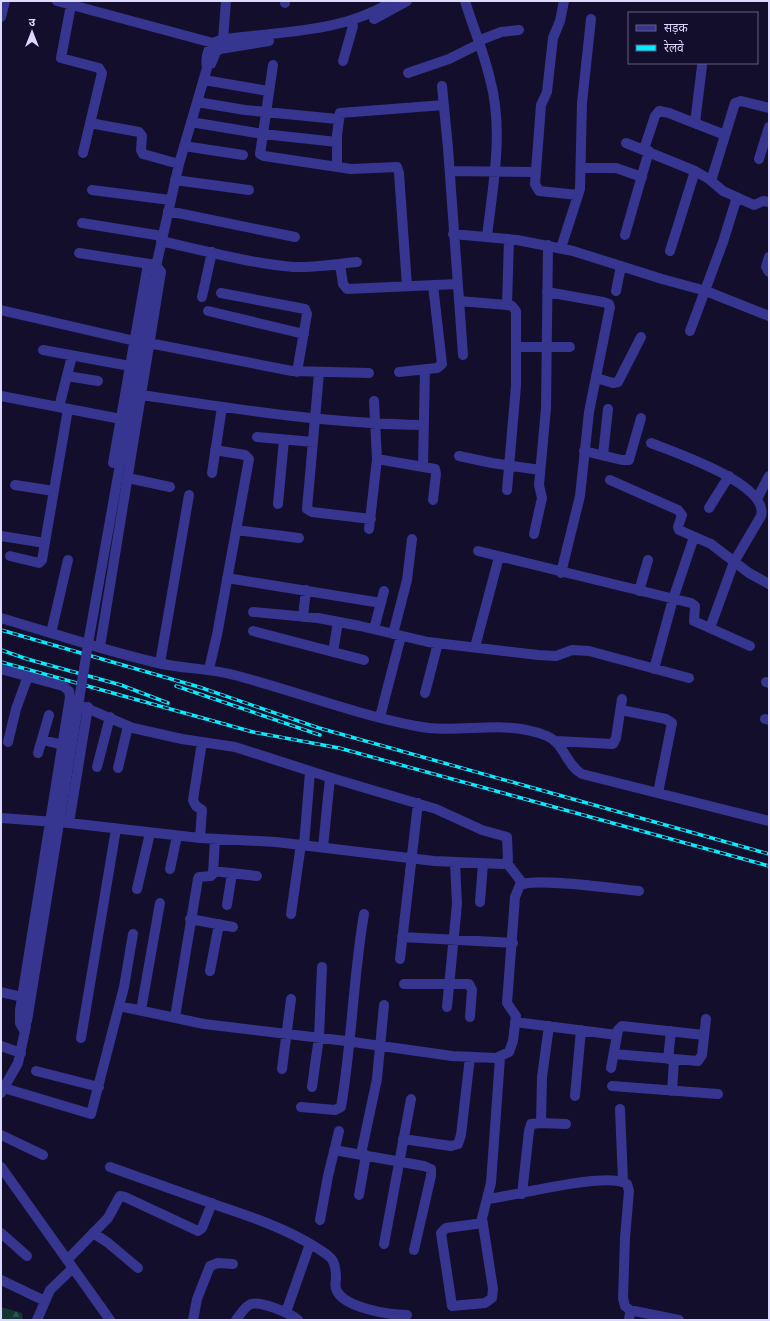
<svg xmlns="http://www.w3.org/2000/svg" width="770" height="1321" viewBox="0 0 770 1321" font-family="'Source Sans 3','Noto Sans Devanagari',sans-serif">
  <defs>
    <pattern id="forest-firs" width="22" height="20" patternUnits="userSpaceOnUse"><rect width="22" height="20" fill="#113634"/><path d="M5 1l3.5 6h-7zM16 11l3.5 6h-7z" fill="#335252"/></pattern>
  </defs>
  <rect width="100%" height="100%" fill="#130e2c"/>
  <path fill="url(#forest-firs)" d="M 1,1307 L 22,1313 L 23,1320 L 1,1320 Z"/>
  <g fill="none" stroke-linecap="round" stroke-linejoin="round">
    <path stroke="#36358f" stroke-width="10" d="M 57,1 L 213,43 L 218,46
      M 465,1 C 473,27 484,53 490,79 C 504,131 493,185 487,236
      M 564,1 L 560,21 L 553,38 L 547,92 L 541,105 L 535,184 L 539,191 L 578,195
      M 285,3 L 285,1
      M 71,5 L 61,58 L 99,68 L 102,73 L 83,153
      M 1,17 L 5,1
      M 374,19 L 407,1
      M 223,39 L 226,1
      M 478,41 L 501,32 L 519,30
      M 343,61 L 353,26
      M 211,64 L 216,52 L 220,49 L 269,41
      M 273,65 L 260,154 L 264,156 L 351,169 L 397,167 L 399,173 L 407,286
      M 408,73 L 449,59 L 479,44
      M 204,80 L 268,91
      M 442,86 L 448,148 L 463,355
      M 197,102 L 245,110 L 337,119
      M 191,122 L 263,134 L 337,142
      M 90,123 L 139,132 L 142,136 L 141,150 L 143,154 L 179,164
      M 695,123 L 702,66
      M 626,143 L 695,171 L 709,179 L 723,191 L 754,205 L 763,201 L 769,202
      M 184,146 L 243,155
      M 644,149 L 655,116 L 659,111 L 669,113 L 725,135
      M 759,159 L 769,127
      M 337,167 L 337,135 L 340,113 L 444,105
      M 582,168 L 616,168 L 642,177
      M 450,171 L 536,172
      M 175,180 L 249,190
      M 711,181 L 735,103 L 741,101 L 769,108
      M 92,190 L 170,200
      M 168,211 L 295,237
      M 82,223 L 162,236
      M 453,234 L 517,240 L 573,251 L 662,279 L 706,291 L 769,316
      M 625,235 L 649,151
      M 161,241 C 205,251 249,263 293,267 C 315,268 336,264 357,262
      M 561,248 L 580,189 L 582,103 L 591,19
      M 670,251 L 695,171
      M 79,253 L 156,265 L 161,272 L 100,647
      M 769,257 L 766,267 L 769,272
      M 340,264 L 343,284 L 347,289 L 457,284
      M 155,271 L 179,164 L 207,68 C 205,57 208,43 220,40 C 279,31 341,34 393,1
      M 616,291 L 621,266
      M 547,292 L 603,302 L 609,304 L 610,307 L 589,412 L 580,496 L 561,573
      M 221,293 L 305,309 L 307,314 L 297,372
      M 202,297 L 212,252
      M 459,301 L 507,305 L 512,306 L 516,311 L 516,386 L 507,490
      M 507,305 L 509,239
      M 1,310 L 135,341
      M 208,311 L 304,334
      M 690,331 L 723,242 L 737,197
      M 149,343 L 292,371 L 369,373
      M 516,347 L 570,347
      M 43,350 L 130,366
      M 399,372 L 437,368 L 442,364 L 433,285
      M 319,373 L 307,509 L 312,512 L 371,519
      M 67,376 L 98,381
      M 596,378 L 613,383 L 618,382 L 641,337
      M 142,395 C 235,409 329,424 424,425
      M 1,396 L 121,419
      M 59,407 L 72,356
      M 257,437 L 313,442
      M 651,443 C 673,452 770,484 761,516 L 734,562 L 710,628
      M 584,451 L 622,460 L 629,460 L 641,418
      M 603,455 L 608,409
      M 459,456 L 492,463 L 540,470
      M 377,459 L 435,469 L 436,474 L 433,500
      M 113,463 L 148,264
      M 423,466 L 425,369
      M 212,473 L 222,407
      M 128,478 L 170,487
      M 610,480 L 678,510 L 682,515 L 678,527 L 679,530 L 711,544 L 749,573 L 769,584
      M 15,485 L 54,491
      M 758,497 L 769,476
      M 278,504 L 284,440
      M 709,508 L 729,476
      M 369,529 L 377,459 L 374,401
      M 236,530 L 299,538
      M 534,534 L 542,498 L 539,485 L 546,408 L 548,245
      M 1,536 L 45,543
      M 478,551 L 691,603 L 695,606 L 694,621 L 750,646
      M 10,556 L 39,563 L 42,560 L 68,409
      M 227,578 L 381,603
      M 639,591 L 648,560
      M 253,612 L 318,618 L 360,626 L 428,642 L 538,655 L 556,656 L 572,650 L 589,651 L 689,678
      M 303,617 L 306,590
      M 1,618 C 53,633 105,651 158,663 C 183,669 209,668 234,675 C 295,691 354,714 416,726 C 460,735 504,718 547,736 C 564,743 566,765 582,774 L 769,821
      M 374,629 L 384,591
      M 253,631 L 364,660
      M 51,633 L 68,560
      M 393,634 L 407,580 L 412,539
      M 475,647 L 499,557
      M 333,652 L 338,622
      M 160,663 L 189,495
      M 1,669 L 63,686 L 69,691 L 70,697 L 20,1010 L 20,1023 L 25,1032
      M 209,669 L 217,635 L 249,459 L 245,455 L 215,450
      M 654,669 L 673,599 L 694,537
      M 766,682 L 769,683
      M 425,693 L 438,643
      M 621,710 L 666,719 L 672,723 L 658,793
      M 380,717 L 401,636
      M 765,719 L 769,720
      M 43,740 L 63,745
      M 556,741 L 613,744 L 616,738 L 622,699
      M 8,742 L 16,709 L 28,676
      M 38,753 L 49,715
      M 97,767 L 110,717
      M 118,768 L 128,726
      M 1,818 L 69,823 L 200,838 L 276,842 L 434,861 L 503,864 L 508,861 L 507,837 L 482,830 L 436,809 L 335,779 L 235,747 L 182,739 L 133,728 L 70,701
      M 69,823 L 88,707
      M 200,838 L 202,810 L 196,806 L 193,800 L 202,742
      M 304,845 L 310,772
      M 323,847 L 330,778
      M 507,863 L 523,884
      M 170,869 L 177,836
      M 213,871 L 257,876
      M 137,889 L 150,833
      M 480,902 L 483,864
      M 227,905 L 232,873
      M 291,914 L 301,844
      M 190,919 L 233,927
      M 402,937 L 513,943
      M 400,959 L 418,803
      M 210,971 L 219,924
      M 404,984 L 469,984 L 472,990 L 470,1017
      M 1,992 L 22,997
      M 119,1006 L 204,1024 L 346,1041 L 452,1056 L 496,1058 L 509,1052 L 513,1041 L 516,1016 L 507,1003 L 515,897 L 520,885 C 536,877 617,889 639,891
      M 447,1007 L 457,904 L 455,863
      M 141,1010 L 160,903
      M 175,1017 L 198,879 L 199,877 L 211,876 L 213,874 L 215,839
      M 515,1022 L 617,1035
      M 81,1038 L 116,829
      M 1,1046 L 21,1053
      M 614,1054 L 698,1061 L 702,1055 L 706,1019
      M 668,1059 L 671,1031
      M 611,1068 L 618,1030 L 622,1026 L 704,1035
      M 282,1069 L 291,999
      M 36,1071 L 99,1087
      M 612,1086 L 718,1094
      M 312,1087 L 319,1037 L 322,967
      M 4,1088 L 91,1114 L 124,987 L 133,934
      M 672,1091 L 674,1060
      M 1,1093 L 18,1063 L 26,1026
      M 575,1096 L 581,1030
      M 301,1107 L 335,1110 L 341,1107 C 352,1043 353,978 364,914
      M 620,1109 L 623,1181
      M 541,1123 L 542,1077 L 549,1026
      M 1,1135 L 43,1155
      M 403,1139 L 451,1146 L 458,1144 L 461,1135 L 470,1057
      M 334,1150 L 424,1166 L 431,1169 L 431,1176 L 414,1250
      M 361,1154 L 377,1079 L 384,1005
      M 1,1167 L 110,1320
      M 110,1167 C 147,1180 183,1193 219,1206 C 252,1217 287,1229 317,1248 C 332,1257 336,1260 336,1279 C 335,1283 335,1287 337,1291 C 345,1308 390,1315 407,1315
      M 522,1194 L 529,1131 L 531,1124 L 541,1123 L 566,1124
      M 359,1195 L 366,1155
      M 487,1199 C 515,1196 606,1171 627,1184 L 629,1191 L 625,1238 L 623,1298 L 625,1306 L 631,1311
      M 320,1220 L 328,1176 L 339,1131
      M 483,1223 L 446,1228 L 441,1233 L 452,1306 L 485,1303 L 492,1298 L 493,1289 L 482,1218 L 491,1183 L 500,1058
      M 1,1233 L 27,1256
      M 93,1233 L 107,1242 L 138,1268
      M 384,1244 L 411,1099
      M 67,1260 L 108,1218 L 120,1196 L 125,1197 L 198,1231 L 202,1228 L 212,1203
      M 1,1280 L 45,1301
      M 286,1312 L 310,1244
      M 37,1320 L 50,1290 L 73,1268
      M 193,1320 L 197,1299 L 210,1266 L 218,1263 L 233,1264
      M 236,1320 C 240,1315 245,1306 251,1304 C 261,1301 290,1313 298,1320
      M 629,1320 L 630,1313 L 634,1311 L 679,1320"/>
    <g stroke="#05ecff" stroke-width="3.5">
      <path id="rail" d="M 1,630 L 199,687 L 319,728 L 769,854
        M 1,650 L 27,659 L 121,685 L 168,703
        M 1,662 L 253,732 L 339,748 L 769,866
        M 176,686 L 320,735"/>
    </g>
    <use href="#rail" stroke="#130e2c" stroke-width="2" stroke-dasharray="6" stroke-linecap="butt"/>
    <path stroke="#36358f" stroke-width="10" d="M 27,1021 L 89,638 L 153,280"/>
  </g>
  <rect width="770" height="1321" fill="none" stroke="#ddd9ff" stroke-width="4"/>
  <rect x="628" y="12" width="130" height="52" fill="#130e2c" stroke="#645f80"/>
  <rect x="636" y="25" width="20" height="6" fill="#36358f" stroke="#645f80"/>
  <text x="664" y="32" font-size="12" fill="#ddd9ff">सड़क</text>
  <rect x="636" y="45" width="20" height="6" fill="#05ecff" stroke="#645f80"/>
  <text x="664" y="52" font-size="12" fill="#ddd9ff">रेलवे</text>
  <g transform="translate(32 32)" stroke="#130e2c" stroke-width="3" paint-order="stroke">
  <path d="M0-3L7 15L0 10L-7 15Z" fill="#ddd9ff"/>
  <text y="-6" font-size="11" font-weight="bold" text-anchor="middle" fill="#ddd9ff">उ</text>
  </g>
</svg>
